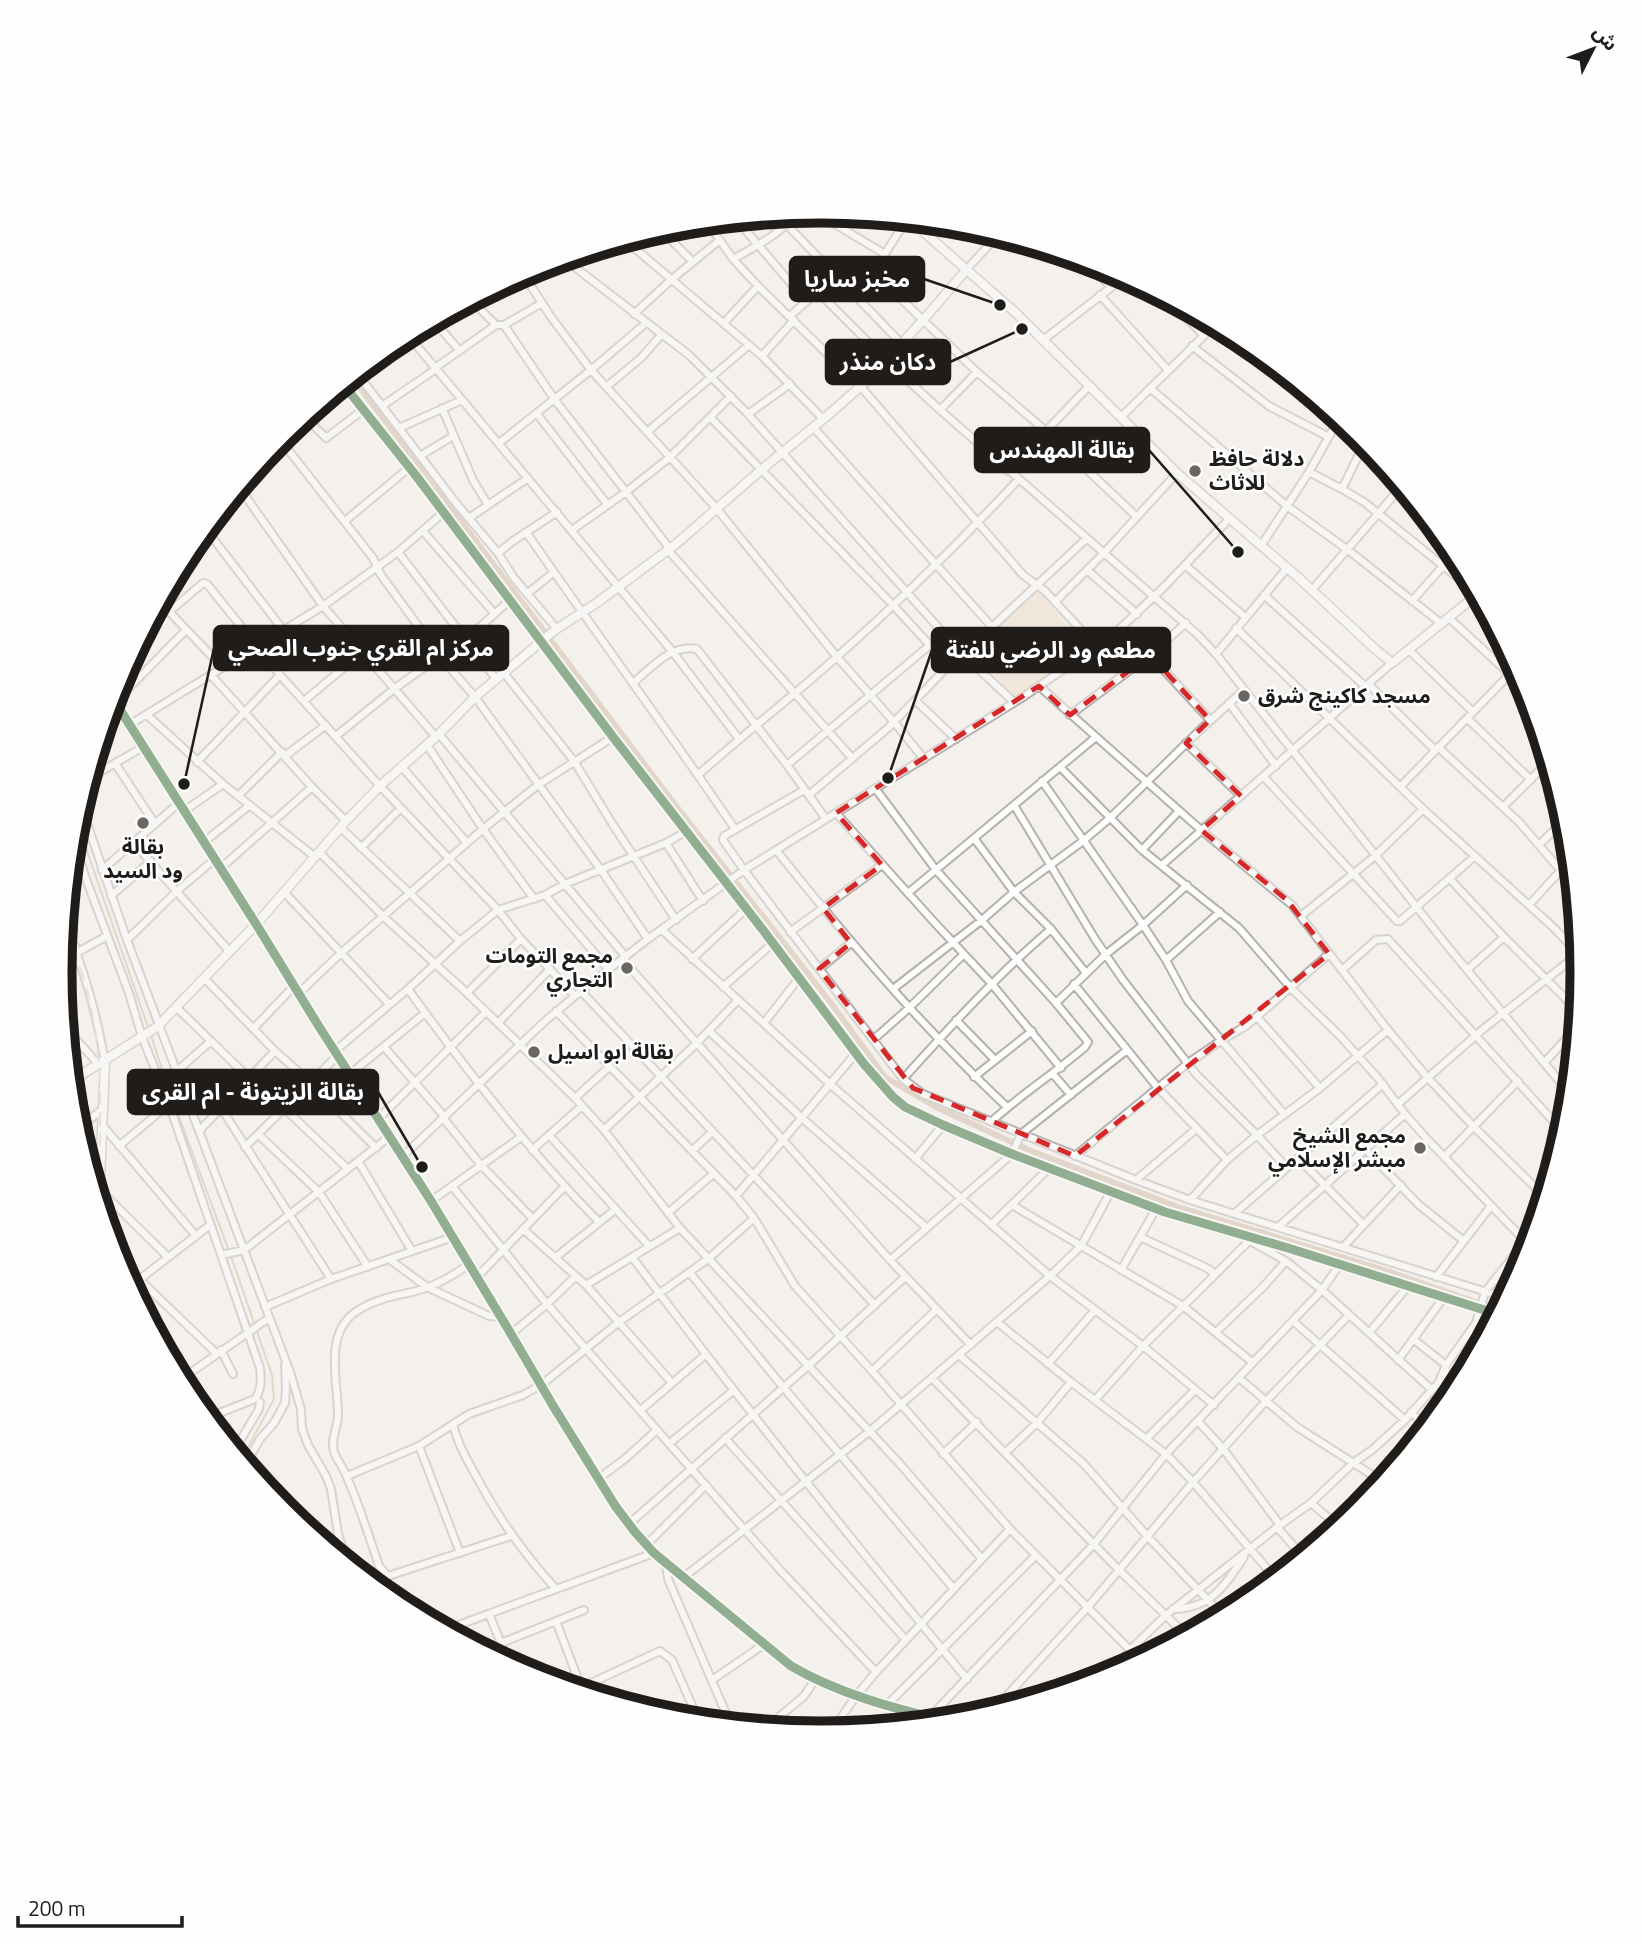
<svg xmlns="http://www.w3.org/2000/svg" width="1642" height="1944" viewBox="0 0 1642 1944" font-family="'Titillium Web','Noto Sans Arabic',sans-serif">
  <rect width="100%" height="100%" fill="#f4f0ec"/>
  <path fill="#eadac8" d="M 1038,591 L 1082,642 L 1017,700 L 972,650 Z"/>
  <g fill="none" stroke-linecap="round" stroke-linejoin="round">
    <path stroke="#cdb7a0" stroke-width="2" d="M 76,819 L 149,1030
      M 151,1035 L 166,1082 L 229,1251
      M 231,1256 L 272,1375 L 274,1399 L 241,1460"/>
    <path stroke="#cdb7a0" stroke-width="6" d="M 352,377 L 673,802 L 831,1003 L 885,1077 L 936,1107 L 1031,1151 L 1178,1207 L 1384,1270 L 1499,1310"/>
    <g stroke="#b4b1ae" stroke-width="10">
      <path id="minor" d="M 813,211 L 885,254
        M 736,219 L 806,301
        M 707,222 L 733,259 L 758,286 L 861,387 L 1023,575 L 1045,591 L 1096,646
        M 787,225 L 901,343
        M 838,226 L 846,213
        M 660,229 L 693,262
        M 715,233 L 732,219
        M 625,240 L 762,356 L 823,419
        M 673,242 L 688,224
        M 563,258 L 689,355 L 748,414 L 961,653 L 1014,702
        M 733,259 C 756,246 780,235 796,213
        M 1084,260 L 1111,287
        M 967,269 L 999,234
        M 871,270 L 977,372 L 1046,431 L 1137,517
        M 522,272 L 551,317 L 591,370 L 717,509 L 837,657 L 894,722 L 924,759
        M 851,291 L 881,260 L 907,219
        M 1100,295 L 1168,370
        M 1168,298 L 1203,335
        M 471,300 L 496,325
        M 634,314 L 672,279 L 720,240
        M 790,316 L 815,294 L 820,294 L 886,360 L 940,410 L 1198,635 L 1216,654 L 1449,948 L 1570,1094
        M 433,320 L 459,350
        M 724,323 L 758,286
        M 504,325 L 555,400 L 670,549
        M 1213,326 L 1278,376 L 1339,419
        M 407,334 L 672,651 L 739,739
        M 1043,340 L 1126,276
        M 1192,346 L 1269,406 L 1329,437
        M 762,356 L 794,320
        M 435,368 L 496,325 L 504,325 L 542,303
        M 357,373 L 456,503 L 498,553 L 514,578 L 556,628
        M 343,384 L 417,477 L 613,737 L 763,930 L 864,1064 L 893,1097 L 905,1107 L 943,1125 L 1012,1154 L 1165,1212 L 1288,1248 L 1497,1314
        M 606,387 L 641,358 L 662,334
        M 1150,388 L 1287,506 L 1348,550 L 1442,624
        M 382,406 L 436,369
        M 442,408 L 473,480 L 488,505
        M 940,410 L 977,372
        M 537,414 L 607,504
        M 748,414 L 790,384
        M 304,416 L 326,438 L 363,410
        M 710,417 L 893,605 L 948,665
        M 1121,417 L 1215,325
        M 1337,422 L 1377,455
        M 399,428 L 462,400
        M 814,428 L 992,627
        M 647,432 L 749,345
        M 279,438 L 373,558 L 381,575 L 443,660 L 475,697 L 601,870 L 648,939
        M 281,440 L 308,421
        M 499,443 L 591,370 L 646,323
        M 420,456 L 453,436
        M 260,461 L 285,446
        M 1008,471 L 1090,385
        M 1309,472 L 1342,489 L 1364,502 L 1478,594
        M 239,487 L 323,606 L 436,737
        M 1342,489 L 1364,444
        M 469,518 L 528,478
        M 345,521 L 410,467
        M 205,528 L 284,631
        M 572,530 L 626,492 L 669,458 L 731,396
        M 423,531 L 494,613
        M 526,532 C 595,632 667,729 735,829
        M 1261,546 L 1309,472 L 1340,417
        M 668,550 L 852,758
        M 398,552 L 496,679
        M 498,553 L 513,541 L 557,512
        M 1185,565 L 1245,617
        M 1087,570 L 1137,614
        M 1312,590 L 1402,486
        M 528,593 L 554,572
        M 1264,595 L 1366,687
        M 1412,601 L 1443,566
        M 160,602 L 223,668
        M 1055,602 L 1103,554 L 1177,473
        M 169,612 L 203,583 L 207,584 L 280,675 L 380,786 L 498,910 L 521,939 L 575,996
        M 1449,618 L 1527,690
        M 1236,628 L 1423,809 L 1553,927 L 1579,954
        M 1409,650 L 1473,712
        M 1216,654 L 1287,568
        M 1150,655 L 1210,720
        M 443,660 L 510,600
        M 1504,669 L 1513,659
        M 504,673 L 574,761 L 613,825 L 676,920
        M 211,675 L 312,787 L 346,821
        M 633,683 C 650,669 672,643 697,649 L 787,765 L 826,819
        M 1369,685 L 1435,750
        M 1039,686 L 1201,830 L 1292,905 L 1388,1030 L 1428,1078 L 1474,1127 L 1545,1197
        M 305,700 L 363,652
        M 915,700 L 956,739
        M 115,702 L 186,630
        M 1229,703 L 1276,766
        M 147,715 L 223,784 L 315,857
        M 1070,715 L 1150,655 L 1186,623
        M 1467,718 L 1531,780
        M 129,725 L 323,606 L 398,552 L 444,512
        M 439,734 L 626,957
        M 336,736 L 394,689 L 440,656
        M 1186,743 L 1241,796
        M 427,745 L 483,829 L 534,899
        M 1438,747 L 1519,822 L 1574,886
        M 285,756 L 326,725
        M 197,762 L 280,675
        M 115,763 L 155,824
        M 787,765 L 930,645
        M 1060,767 L 1142,850 L 1239,928 L 1291,988 L 1340,1036 L 1377,1077 L 1405,1114 L 1427,1139 L 1530,1246
        M 403,768 L 467,843
        M 1541,769 L 1556,784
        M 698,775 C 744,734 792,697 838,656 C 901,600 961,541 1018,480
        M 1264,777 L 1397,921 L 1400,921 L 1474,857
        M 88,779 L 143,747
        M 1042,781 L 1143,925 L 1166,960 L 1188,1001 L 1284,1114
        M 1400,787 L 1510,674
        M 875,788 L 936,870 L 1056,1003 L 1088,1042 L 1085,1047 C 1055,1073 1020,1095 991,1122
        M 804,790 L 724,836 L 723,840 L 744,870 L 903,1079 L 923,1094 L 1136,1180 L 1190,1200 L 1506,1298
        M 809,795 L 888,728 L 961,653 L 992,627 L 1086,539
        M 238,796 L 282,752
        M 80,803 L 127,940 L 290,1372 L 301,1409 L 302,1429 L 308,1445 L 326,1476 L 331,1489 L 338,1534 L 342,1546 L 355,1570
        M 1014,805 L 1095,939 L 1123,980 L 1196,1074 L 1257,1135 L 1287,1168
        M 1503,807 L 1549,761
        M 184,811 L 223,784
        M 836,813 L 934,922 L 991,983 L 1061,1068
        M 340,827 L 460,941
        M 73,838 L 86,879 L 129,993 L 142,1037 L 169,1104 L 260,1368 C 261,1378 262,1390 255,1399 L 207,1418
        M 974,838 L 1014,892 L 1051,929 L 1086,973
        M 133,842 L 230,952
        M 204,842 L 250,805
        M 666,843 L 703,901
        M 1539,845 L 1566,818
        M 361,848 L 401,808
        M 776,850 C 848,940 923,1028 1007,1107
        M 1142,850 L 1179,811
        M 319,852 L 384,917 L 467,993 L 575,1098 L 604,1130 L 680,1228 L 900,1464 L 982,1559
        M 1162,865 L 1392,663
        M 221,868 L 312,787
        M 102,870 L 179,803
        M 1450,879 L 1504,937 L 1579,1012
        M 284,892 L 389,1004
        M 908,893 L 1096,737
        M 545,895 L 609,970
        M 111,896 L 151,861
        M 1529,905 L 1571,859
        M 1301,916 L 1375,856 L 1423,809
        M 64,924 C 85,969 96,1013 105,1062
        M 662,930 L 830,1084 L 1050,1276 L 1143,1346 L 1214,1405
        M 790,932 L 882,865
        M 127,940 L 177,891 L 215,859
        M 78,952 L 107,936
        M 61,956 L 75,946
        M 692,959 L 746,909
        M 623,960 L 890,1260 L 971,1345
        M 1166,960 L 1220,912
        M 819,969 L 851,943
        M 1342,970 L 1376,940 L 1388,939 L 1564,1133
        M 1467,970 L 1504,937
        M 204,978 L 275,1051 L 310,1082 L 376,1148
        M 1074,984 L 1158,1088 L 1227,1160
        M 723,987 L 773,943
        M 408,989 C 466,1070 528,1150 598,1221
        M 893,989 L 982,920 L 1014,892 L 1083,841 L 1110,818 L 1200,730 L 1244,690
        M 581,991 L 875,1305
        M 299,993 L 341,953 L 483,829 L 538,785 L 613,737
        M 467,993 L 521,939
        M 1056,1003 L 1105,955 L 1143,925 L 1187,885
        M 176,1007 L 249,1078
        M 556,1011 L 736,1196 L 754,1218 L 795,1286 L 872,1371 L 1010,1529 L 1130,1650 L 1135,1663
        M 1257,1017 L 1320,1088
        M 956,1020 L 995,1060
        M 498,1023 L 550,969
        M 764,1023 L 799,978
        M 65,1027 L 99,1065
        M 254,1028 L 294,986
        M 709,1031 L 802,1118 L 927,1228
        M 874,1039 L 909,1008 L 964,954
        M 385,1048 L 444,1116
        M 335,1051 L 408,989 L 460,941 L 498,910 L 545,895 L 565,884 L 666,843 L 687,831
        M 1544,1063 L 1577,1027
        M 177,1071 L 211,1041
        M 350,1074 L 425,1013
        M 1053,1074 L 1071,1095
        M 974,1077 L 1032,1031
        M 903,1079 C 950,1027 997,975 1051,929
        M 575,1098 L 609,1067
        M 1398,1104 L 1482,1030 L 1581,952
        M 221,1108 L 331,1279
        M 285,1109 L 348,1169
        M 443,1118 L 481,1165 L 533,1219
        M 378,1119 L 486,1012
        M 103,1126 L 196,1236
        M 77,1129 L 103,1109
        M 200,1130 L 275,1051
        M 604,1130 L 697,1043 L 737,1001
        M 259,1135 L 319,1192 L 368,1267
        M 549,1135 L 649,1246
        M 119,1146 L 169,1104
        M 245,1147 L 338,1055
        M 1365,1149 L 1419,1205 L 1464,1241
        M 532,1150 L 582,1106
        M 692,1151 L 712,1132
        M 1075,1156 L 1188,1063 L 1222,1040 L 1246,1026 L 1329,954
        M 402,1157 L 544,1022 L 581,991 L 648,939 L 744,870 L 1023,697 L 1111,637 L 1164,587 L 1229,519
        M 1444,1157 L 1518,1081
        M 1298,1158 L 1364,1225
        M 915,1159 L 943,1125
        M 358,1161 L 412,1251
        M 1136,1180 L 1196,1129
        M 452,1186 L 547,1304 L 586,1349 L 780,1570 L 876,1672
        M 100,1190 L 168,1257
        M 736,1196 L 856,1053
        M 1190,1200 L 1227,1160 L 1257,1135 L 1320,1088 L 1388,1030
        M 431,1201 L 521,1137
        M 1012,1205 L 1183,1306 L 1252,1362
        M 668,1213 L 713,1174
        M 1235,1213 L 1383,1084
        M 991,1225 L 1049,1168
        M 1278,1227 L 1405,1114
        M 523,1229 L 586,1285 L 672,1383
        M 1140,1237 L 1207,1268 L 1215,1274
        M 1250,1241 L 1286,1261 L 1322,1290 L 1431,1389
        M 1344,1246 L 1401,1185
        M 221,1255 L 244,1250 L 389,1137
        M 116,1257 L 216,1353
        M 556,1257 L 616,1209
        M 632,1257 C 740,1401 852,1541 967,1679
        M 389,1259 L 427,1287 L 489,1316 L 501,1317
        M 890,1260 L 1012,1154 L 1021,1134 L 1127,1050
        M 469,1264 C 452,1277 433,1287 412,1292 C 394,1296 373,1300 357,1311 C 323,1333 338,1381 338,1415 C 338,1428 330,1439 334,1452 C 337,1460 343,1467 346,1475 C 359,1504 369,1536 379,1566 L 388,1576 L 511,1536
        M 1121,1270 L 1156,1209
        M 690,1273 L 783,1387 L 954,1589
        M 477,1277 L 564,1187
        M 1436,1277 L 1491,1206
        M 140,1279 L 210,1225
        M 586,1285 L 680,1228
        M 265,1307 L 331,1279 L 453,1237
        M 1293,1321 L 1405,1420
        M 997,1322 L 1071,1382 L 1166,1454 L 1193,1482 L 1276,1579
        M 1476,1325 L 1476,1354
        M 1216,1332 L 1264,1286 L 1286,1261
        M 1369,1333 L 1408,1286
        M 511,1334 L 547,1304 L 576,1276
        M 1413,1339 L 1446,1365
        M 221,1350 L 233,1374
        M 959,1355 L 1084,1464 L 1148,1537 L 1223,1616
        M 1398,1360 L 1439,1304 L 1442,1297
        M 1048,1364 L 1095,1310
        M 872,1371 L 937,1309
        M 932,1378 L 1119,1570 L 1187,1636
        M 1239,1378 L 1297,1427 L 1383,1482
        M 180,1380 L 269,1318
        M 1453,1396 L 1439,1382 L 1469,1351 L 1476,1339
        M 1095,1400 L 1143,1346 L 1252,1238
        M 641,1410 L 705,1355
        M 1411,1412 L 1427,1428
        M 1198,1421 L 1224,1450 L 1280,1525
        M 453,1424 C 457,1442 466,1458 475,1474 C 497,1516 523,1553 556,1589
        M 725,1438 L 906,1640
        M 1146,1439 L 1195,1390
        M 670,1443 L 734,1390
        M 419,1446 L 460,1553
        M 234,1451 L 259,1409 L 260,1402
        M 1006,1452 L 1037,1423 L 1071,1382
        M 943,1454 L 977,1422
        M 245,1465 L 260,1439 L 274,1423 L 285,1403 L 286,1388 L 285,1365
        M 347,1476 L 419,1446 L 469,1414 L 523,1395 L 541,1385 L 619,1322 L 708,1259 L 754,1218
        M 598,1479 L 626,1458 L 657,1430
        M 1311,1503 L 1339,1527
        M 629,1524 L 809,1365 L 905,1277
        M 1277,1527 L 1303,1557
        M 646,1545 L 706,1485
        M 666,1563 L 668,1579 L 731,1725
        M 684,1577 L 870,1431 L 1050,1276 L 1081,1246 L 1111,1191
        M 1173,1609 C 1211,1609 1225,1585 1244,1557
        M 489,1614 L 510,1665
        M 556,1621 L 581,1687
        M 445,1630 L 654,1553
        M 501,1643 L 584,1610
        M 1110,1676 L 1130,1650 L 1166,1615 L 1280,1525 L 1311,1503 L 1353,1463 L 1372,1450 L 1405,1420 L 1439,1382 L 1446,1365 L 1476,1323 L 1485,1292 L 1535,1229
        M 712,1680 L 763,1645
        M 576,1690 L 660,1651 L 672,1660 L 699,1721
        M 887,1705 L 1036,1555
        M 992,1712 L 1087,1608 L 1193,1482 L 1266,1401 L 1349,1315
        M 930,1717 L 1094,1544 L 1166,1454 L 1322,1290 L 1340,1264
        M 918,1724 L 927,1716
        M 766,1728 L 804,1696 L 815,1680
        M 825,1733 L 835,1726 L 856,1696 L 876,1672 L 1010,1529"/>
    </g>
    <g stroke="#b4b1ae" stroke-width="11">
      <path id="tertiary" d="M 909,219 L 1017,314 L 1177,473 L 1300,579 L 1374,648 L 1392,663 L 1478,594
        M 112,697 L 256,924 L 318,1025 L 431,1201 L 511,1334 L 552,1404 L 616,1507 L 635,1532 L 654,1553 L 791,1666 C 839,1694 893,1708 946,1721
        M 70,1082 L 157,1027 L 259,921 L 346,821 L 380,786 L 439,734 L 475,697 L 555,630 L 598,602 L 676,544 L 761,470 L 827,416 L 869,379 L 924,319 L 967,269
        M 99,1202 L 105,1062"/>
    </g>
    <use href="#minor" stroke="#fdfdfc" stroke-width="6"/>
    <use href="#tertiary" stroke="#fdfdfc" stroke-width="8"/>
    <path stroke="#d0cfcd" stroke-width="2" stroke-dasharray="14 7" stroke-linecap="butt" d="M 64,928 C 108,1021 101,1100 98,1199"/>
    <g stroke="#fefefe" stroke-width="13">
      <path id="cycleway" d="M 343,384 L 417,477 L 613,737 L 763,930 L 864,1064 L 893,1097 L 905,1107 L 943,1125 L 1012,1154 L 1165,1212 L 1288,1248 L 1497,1314
        M 112,697 L 256,924 L 318,1025 L 431,1201 L 511,1334 L 552,1404 L 616,1507 L 635,1532 L 654,1553 L 791,1666 C 839,1694 893,1708 946,1721"/>
    </g>
    <use href="#cycleway" stroke="#1b5e20" stroke-width="9"/>
  </g>
  <path d="M0 0H1642V1944H0ZM 1150,655 L 1210,720 L 1186,743 L 1241,796 L 1201,830 L 1287,900 L 1329,954 L 1075,1156 L 913,1088 L 819,969 L 851,943 L 823,908 L 882,865 L 836,813 L 1039,686 L 1070,715 Z" fill="#f4f0ec" fill-opacity=".55" fill-rule="evenodd"/>
  <path fill="none" stroke="#d62828" stroke-width="5" stroke-dasharray="14 9" stroke-linejoin="round" d="M 1150,655 L 1210,720 L 1186,743 L 1241,796 L 1201,830 L 1287,900 L 1329,954 L 1075,1156 L 913,1088 L 819,969 L 851,943 L 823,908 L 882,865 L 836,813 L 1039,686 L 1070,715 Z"/>
  <g fill="#6a6664" stroke="#fefefe" stroke-width="2.5">
    <circle cx="1195" cy="471" r="7"/>
    <circle cx="1244" cy="696" r="7"/>
    <circle cx="143" cy="823" r="7"/>
    <circle cx="627" cy="968" r="7"/>
    <circle cx="534" cy="1052" r="7"/>
    <circle cx="1420" cy="1148" r="7"/>
  </g>
  <g text-anchor="middle" stroke-width="5" stroke-linejoin="round" paint-order="stroke">
    <g font-size="21" font-weight="bold" fill="#1f1c1a" stroke="#fefefe" text-anchor="start">
      <text x="1209" y="466">دلالة حافظ<tspan x="1209" dy="24">للاثاث</tspan></text>
      <text x="1258" y="703">مسجد كاكينج شرق</text>
      <text x="143" y="854" text-anchor="middle">بقالة<tspan x="143" dy="24">ود السيد</tspan></text>
      <text x="613" y="963" text-anchor="end">مجمع التومات<tspan x="613" dy="24">التجاري</tspan></text>
      <text x="548" y="1059">بقالة ابو اسيل</text>
      <text x="1406" y="1143" text-anchor="end">مجمع الشيخ<tspan x="1406" dy="24">مبشر الإسلامي</tspan></text>
    </g>
  </g>
  <path d="M0 0H1642V1944H0ZM72 972a749 749 0 1 1 1498 0a749 749 0 1 1-1498 0Z" fill="#fefefe" fill-rule="evenodd"/>
  <path fill="none" stroke="#1f1c1a" stroke-width="9" d="M72 972a749 749 0 1 1 1498 0a749 749 0 1 1-1498 0Z"/>
  <path fill="none" stroke="#1f1c1a" stroke-width="2.5" d="M1000 305L924 279M1022 329L950 362M1238 552L1149 450M184 784L214 648M888 778L932 650M422 1167L378 1092"/>
  <g fill="#1f1c1a" stroke="#fefefe" stroke-width="2.5">
    <circle cx="1000" cy="305" r="7"/>
    <circle cx="1022" cy="329" r="7"/>
    <circle cx="1238" cy="552" r="7"/>
    <circle cx="184" cy="784" r="7"/>
    <circle cx="888" cy="778" r="7"/>
    <circle cx="422" cy="1167" r="7"/>
  </g>
  <g fill="#1f1c1a" stroke="#1f1c1a" stroke-width="2.5">
    <rect x="790" y="257" width="134" height="44" rx="7"/>
    <rect x="826" y="340" width="124" height="44" rx="7"/>
    <rect x="975" y="428" width="174" height="44" rx="7"/>
    <rect x="214" y="626" width="294" height="44" rx="7"/>
    <rect x="932" y="628" width="238" height="44" rx="7"/>
    <rect x="128" y="1070" width="250" height="44" rx="7"/>
  </g>
  <g font-size="23" text-anchor="middle" font-weight="bold" fill="#fff">
    <text x="857" y="287">مخبز ساريا</text>
    <text x="888" y="370">دكان منذر</text>
    <text x="1062" y="458">بقالة المهندس</text>
    <text x="361" y="656">مركز ام القري جنوب الصحي</text>
    <text x="1051" y="658">مطعم ود الرضي للفتة</text>
    <text x="253" y="1100">بقالة الزيتونة - ام القرى</text>
  </g>
  <g transform="translate(1593 49) rotate(48)" stroke="#fefefe" stroke-width="5" paint-order="stroke">
  <path d="M0-5L12 26L0 18L-12 26Z" fill="#1f1c1a"/>
  <text y="-10" font-size="19" font-weight="bold" text-anchor="middle" fill="#1f1c1a">ش</text>
  </g>
  <path d="M18 1916v10h164v-10" fill="none" stroke="#1f1c1a" stroke-width="3.5"/>
  <text x="28" y="1916" font-size="21" fill="#1f1c1a" stroke="#fefefe" stroke-width="5" paint-order="stroke">200 m</text>
</svg>
